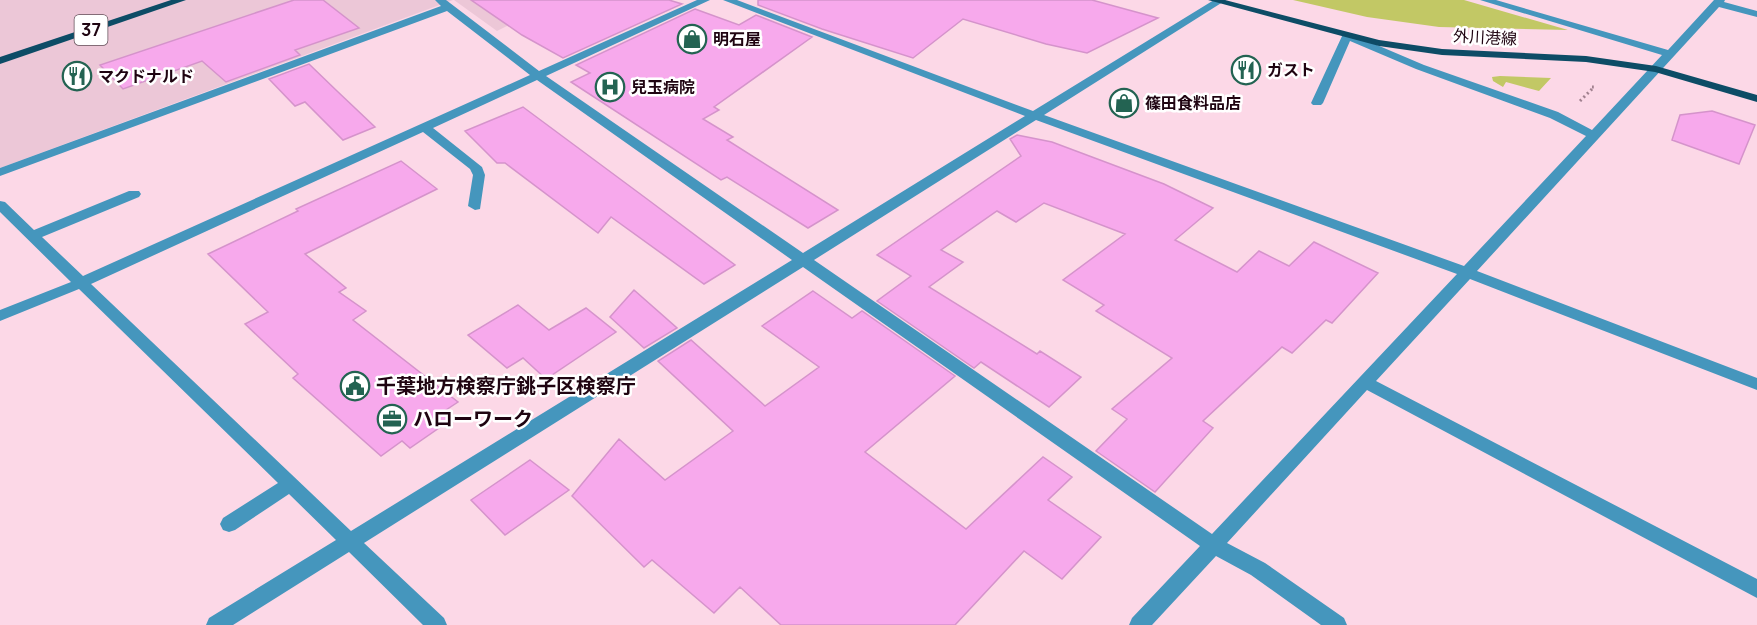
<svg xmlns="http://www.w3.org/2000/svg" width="1757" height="625" viewBox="0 0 1757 625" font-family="Manrope,'Noto Sans JP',sans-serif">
  <rect width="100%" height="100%" fill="#fcd8e7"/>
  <path fill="#ecc7d7" d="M 0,0 L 453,0 L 0,168 Z
    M 454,0 L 559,0 L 497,31 Z"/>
  <path fill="#c2c865" d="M 1293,0 L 1464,0 L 1568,30 L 1439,27 L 1367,17 Z
    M 1500,76 L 1551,78 L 1539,91 L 1506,82 L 1503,87 L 1493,81 L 1492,77 Z"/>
  <path fill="#f7a9ec" stroke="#d593cb" stroke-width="1.5" d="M 294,0 L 323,0 L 359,28 L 295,50 L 300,55 L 226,82 L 202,61 L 123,89 L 100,65 Z
    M 471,0 L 669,0 L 682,4 L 563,58 L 522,35 Z
    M 758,0 L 1092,0 L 1158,18 L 1087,53 L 1046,44 L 963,19 L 913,58 L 822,29 L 758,5 Z
    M 695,9 L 739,25 L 756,15 L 812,37 L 714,107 L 719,110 L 703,119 L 733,137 L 727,140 L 838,210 L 808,228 L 727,177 L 721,180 L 571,82 L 590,73 L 576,65 Z
    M 309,64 L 337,91 L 375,127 L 343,140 L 305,102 L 295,106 L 269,79 Z
    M 523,107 L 647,199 L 735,265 L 704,284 L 611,217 L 598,233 L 505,163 L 497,163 L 465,131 Z
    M 1712,111 L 1755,125 L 1739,164 L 1672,140 L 1680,115 Z
    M 1017,135 L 1052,142 L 1164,184 L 1213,208 L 1175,240 L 1237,272 L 1259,251 L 1289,266 L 1314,242 L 1378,273 L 1332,323 L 1326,320 L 1292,353 L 1282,347 L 1203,421 L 1213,428 L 1155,492 L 1096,451 L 1127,419 L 1112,409 L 1172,358 L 1096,311 L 1104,305 L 1063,280 L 1125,234 L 1044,203 L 1016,222 L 997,211 L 941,250 L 963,262 L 929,287 L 1037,354 L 1040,351 L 1081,377 L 1049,407 L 981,362 L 974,368 L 877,301 L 911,276 L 877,255 L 1021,156 L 1010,139 Z
    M 401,161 L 437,189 L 305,254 L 346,288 L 339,292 L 366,311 L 353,320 L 458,402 L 443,412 L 452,419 L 410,448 L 402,441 L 381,456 L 293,378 L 298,374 L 245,324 L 268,312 L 208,254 L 298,211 L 296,209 Z
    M 634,290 L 677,328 L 644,348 L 610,317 Z
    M 813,291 L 852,318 L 862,311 L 955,376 L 865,452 L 966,529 L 1043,457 L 1072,477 L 1048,500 L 1101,537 L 1062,579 L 1024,551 L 955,625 L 781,625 L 740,587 L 714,613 L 652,560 L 644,567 L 572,496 L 619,439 L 665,480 L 733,431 L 658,361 L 691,340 L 765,406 L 819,367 L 762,326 Z
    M 518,305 L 549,330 L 586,308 L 616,332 L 546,379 L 523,358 L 507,368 L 468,335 Z
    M 530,460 L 569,490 L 505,535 L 471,500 Z"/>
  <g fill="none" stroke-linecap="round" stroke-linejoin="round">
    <path stroke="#a1818f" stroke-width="3" stroke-dasharray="2 3" stroke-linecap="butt" d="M 1580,101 L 1594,87 L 1592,87"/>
    <path fill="#4596bd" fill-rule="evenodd" d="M 435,0 L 446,0 L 539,71 L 697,0 L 710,0 L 546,76 L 803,253 L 1025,116 L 723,0 L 737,0 L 1033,111 L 1214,0 L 1226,0 L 1044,115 L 1464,266 L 1586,136 L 1550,118 L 1416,69 L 1350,41 L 1323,103 L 1321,105 L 1313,105 L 1311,103 L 1343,34 L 1351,34 L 1424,65 L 1558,112 L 1592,130 L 1662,55 L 1480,0 L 1496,0 L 1668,50 L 1714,0 L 1725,0 L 1724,2 L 1757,11 L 1757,17 L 1719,7 L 1477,271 L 1757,378 L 1757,390 L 1470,279 L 1376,381 L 1757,579 L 1757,598 L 1367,390 L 1227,543 L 1265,563 L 1344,618 L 1347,625 L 1321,625 L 1251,575 L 1216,556 L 1152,625 L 1129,625 L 1132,618 L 1200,546 L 803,267 L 364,543 L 444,618 L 447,625 L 423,625 L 349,552 L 233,625 L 206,625 L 209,618 L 336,540 L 289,494 L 235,530 L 229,532 L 223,530 L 220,524 L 223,518 L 278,483 L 79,289 L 0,321 L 0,310 L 71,282 L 0,212 L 0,201 L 5,202 L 34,230 L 129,191 L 139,191 L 141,194 L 139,197 L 42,237 L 83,276 L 530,75 L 447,11 L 0,176 L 0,168 L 441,6 ZM 537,80 L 792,260 L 351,531 L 91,284 L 423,132 L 470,169 L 473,175 L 468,206 L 475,210 L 480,209 L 485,175 L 482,167 L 433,128 ZM 1036,120 L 1457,274 L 1212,534 L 814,260 Z"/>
    <path fill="#0d4c66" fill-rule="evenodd" d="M 171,0 L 186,0 L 0,64 L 0,57 Z
      M 1208,0 L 1225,0 L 1379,40 L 1442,49 L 1586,56 L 1656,66 L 1757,95 L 1757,102 L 1655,72 L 1586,62 L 1442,55 L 1379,46 Z"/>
  </g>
  <defs>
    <g id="shop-ring" transform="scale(1.5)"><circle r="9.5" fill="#fff" stroke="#236352" stroke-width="1.5"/><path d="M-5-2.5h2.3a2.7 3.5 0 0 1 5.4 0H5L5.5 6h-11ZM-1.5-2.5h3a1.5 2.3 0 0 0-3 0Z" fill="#236352"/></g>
    <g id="restaurant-ring" transform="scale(1.5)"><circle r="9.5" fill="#fff" stroke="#236352" stroke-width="1.5"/><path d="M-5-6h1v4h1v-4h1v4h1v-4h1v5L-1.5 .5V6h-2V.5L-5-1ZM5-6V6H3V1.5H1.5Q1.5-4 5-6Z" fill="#236352"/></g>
    <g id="hospital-ring" transform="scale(1.5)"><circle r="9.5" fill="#fff" stroke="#236352" stroke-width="1.5"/><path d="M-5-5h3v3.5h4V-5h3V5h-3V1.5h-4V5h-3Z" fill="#236352"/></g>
    <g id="civic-ring" transform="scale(1.5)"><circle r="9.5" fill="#fff" stroke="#236352" stroke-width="1.5"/><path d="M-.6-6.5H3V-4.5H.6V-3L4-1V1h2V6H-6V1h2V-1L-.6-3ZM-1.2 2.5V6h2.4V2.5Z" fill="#236352"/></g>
    <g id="office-ring" transform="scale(1.5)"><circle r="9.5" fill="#fff" stroke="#236352" stroke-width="1.5"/><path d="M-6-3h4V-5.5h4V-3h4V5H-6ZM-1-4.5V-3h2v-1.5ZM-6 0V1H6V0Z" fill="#236352"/></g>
  </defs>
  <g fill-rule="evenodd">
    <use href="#shop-ring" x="692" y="39"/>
    <use href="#restaurant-ring" x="1246" y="70"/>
    <use href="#restaurant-ring" x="77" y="76"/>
    <use href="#hospital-ring" x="610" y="87"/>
    <use href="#shop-ring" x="1124" y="103"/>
    <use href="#civic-ring" x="355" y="386"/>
    <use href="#office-ring" x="392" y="419"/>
  </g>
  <g text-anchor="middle" stroke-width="5" stroke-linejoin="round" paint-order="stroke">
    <g font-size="16" fill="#1f0411" stroke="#fff">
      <text transform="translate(1485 37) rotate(3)" y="6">外川港線</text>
    </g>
    <g font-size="16" font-weight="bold" fill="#1f0411" stroke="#fff" text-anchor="start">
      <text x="713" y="45">明石屋</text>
      <text x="1267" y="76">ガスト</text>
      <text x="98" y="82">マクドナルド</text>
      <text x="631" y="93">兒玉病院</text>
      <text x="1145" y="109">篠田食料品店</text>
    </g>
    <rect fill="#fff" stroke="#624f58" stroke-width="1.5" x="74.5" y="15" width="33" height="30" rx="4.5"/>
    <g font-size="18" font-weight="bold" fill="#1f0411">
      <text x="91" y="36">37</text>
    </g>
    <g font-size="20" font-weight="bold" fill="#1f0411" stroke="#fff" text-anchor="start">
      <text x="376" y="393">千葉地方検察庁銚子区検察庁</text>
      <text x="413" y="426">ハローワーク</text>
    </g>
  </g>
</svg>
